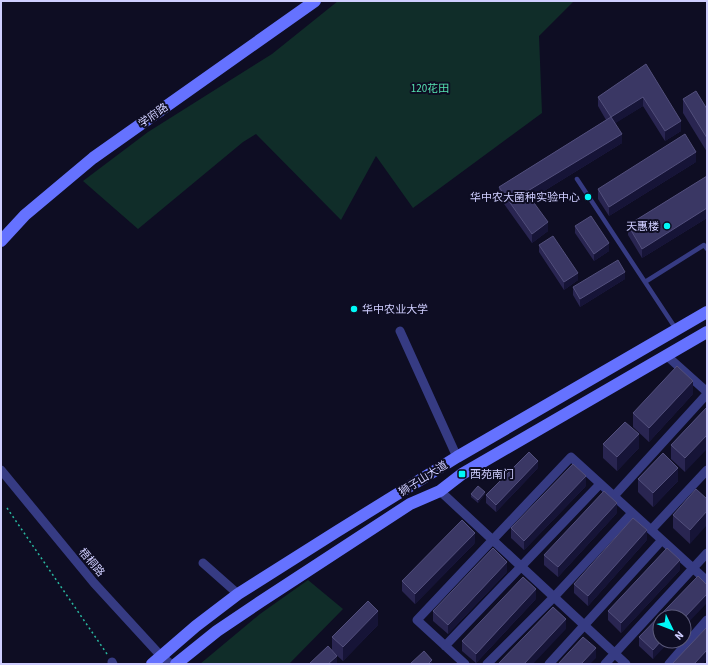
<svg xmlns="http://www.w3.org/2000/svg" width="708" height="665" viewBox="0 0 708 665" font-family="'Source Sans 3','Noto Sans SC',sans-serif">
  <rect width="100%" height="100%" fill="#0e0d23"/>
  <path fill="#102d29" d="M 338,1 L 574,1 L 539,36 L 542,113 L 413,208 L 376,156 L 341,220 L 256,134 L 243,142 L 138,229 L 83,181 L 148,132 L 272,54 Z
    M 308,580 L 343,609 L 289,664 L 200,664 L 260,614 Z"/>
  <g fill="none" stroke-linecap="round" stroke-linejoin="round">
    <path stroke="#29b8a0" stroke-width="1.5" stroke-dasharray="2 3" stroke-linecap="butt" d="M 7,508 L 107,654"/>
    <path stroke="#363b83" stroke-width="4.5" d="M 577,179 L 676,329
      M 645,282 L 704,245 L 707,249"/>
    <path stroke="#363b83" stroke-width="9" d="M 400,331 L 457,457
      M 667,356 L 707,392
      M 1,470 L 94,583 L 161,656 L 171,664
      M 440,491 L 626,664
      M 614,496 L 707,394
      M 651,530 L 707,470
      M 203,563 L 238,594
      M 445,646 L 600,484
      M 112,662 L 113,664
      M 465,664 L 417,620 L 571,457 L 707,581
      M 487,664 L 554,597 L 632,513
      M 549,664 L 662,540
      M 605,664 L 707,553
      M 669,664 L 707,620"/>
    <path stroke="#6572ff" stroke-width="12" d="M 1,241 L 25,215 L 93,158 L 315,1
      M 152,664 L 196,626 L 238,594 L 336,532 L 457,457 L 707,312
      M 176,664 L 217,631 L 260,602 L 410,504 L 440,491 L 462,474 L 707,332"/>
  </g>
  <path fill="#292551" d="M 646,64 L 681,131 L 665,141 L 643,106 L 615,123 L 622,143 L 531,199 L 548,231 L 532,243 L 499,197 L 499,187 L 606,120 L 598,106 L 598,97 Z
    M 683,99 L 707,109 L 707,152 L 683,113 Z
    M 696,162 L 609,216 L 598,199 L 598,189 Z
    M 707,176 L 707,218 L 642,258 L 628,235 L 628,225 Z
    M 575,226 L 609,251 L 594,261 L 575,233 Z
    M 539,245 L 578,280 L 564,290 L 539,252 Z
    M 625,279 L 580,307 L 573,295 L 573,287 Z
    M 693,394 L 649,442 L 633,427 L 633,413 Z
    M 707,407 L 685,472 L 671,459 L 671,445 Z
    M 603,444 L 639,448 L 617,471 L 603,458 Z
    M 538,468 L 496,512 L 486,503 L 486,495 Z
    M 638,479 L 678,481 L 653,507 L 638,492 Z
    M 586,486 L 524,550 L 511,538 L 511,528 Z
    M 696,489 L 690,544 L 673,528 L 673,515 Z
    M 471,494 L 485,494 L 478,503 L 471,497 Z
    M 617,513 L 558,577 L 544,565 L 544,555 Z
    M 647,540 L 588,606 L 574,593 L 574,584 Z
    M 475,543 L 415,604 L 402,591 L 402,581 Z
    M 680,570 L 621,633 L 608,620 L 608,611 Z
    M 507,572 L 448,634 L 433,621 L 433,611 Z
    M 707,585 L 653,659 L 639,646 L 639,637 Z
    M 536,599 L 476,663 L 462,651 L 462,641 Z
    M 378,625 L 343,661 L 332,651 L 332,637 Z"/>
  <path fill="#161437" d="M 643,97 L 643,106 L 611,126 L 611,117 Z
    M 681,121 L 681,131 L 665,141 L 665,131 Z
    M 622,134 L 622,143 L 526,202 L 526,192 Z
    M 696,152 L 696,162 L 609,216 L 609,207 Z
    M 707,208 L 707,218 L 642,258 L 642,249 Z
    M 548,222 L 548,231 L 532,243 L 532,234 Z
    M 609,243 L 609,251 L 594,261 L 594,254 Z
    M 625,272 L 625,279 L 580,307 L 580,299 Z
    M 578,273 L 578,280 L 564,290 L 564,282 Z
    M 693,381 L 693,394 L 649,442 L 649,428 Z
    M 639,434 L 639,448 L 617,471 L 617,457 Z
    M 707,435 L 707,449 L 685,472 L 685,458 Z
    M 538,461 L 538,468 L 496,512 L 496,505 Z
    M 678,468 L 678,481 L 653,507 L 653,493 Z
    M 586,476 L 586,486 L 524,550 L 524,541 Z
    M 485,492 L 485,494 L 478,503 L 478,500 Z
    M 617,503 L 617,513 L 558,577 L 558,567 Z
    M 707,511 L 707,525 L 690,544 L 690,530 Z
    M 647,530 L 647,540 L 588,606 L 588,596 Z
    M 475,533 L 475,543 L 415,604 L 415,594 Z
    M 680,560 L 680,570 L 621,633 L 621,623 Z
    M 507,562 L 507,572 L 448,634 L 448,625 Z
    M 536,589 L 536,599 L 476,663 L 476,654 Z
    M 707,594 L 707,603 L 684,627 L 684,618 Z
    M 378,611 L 378,625 L 343,661 L 343,647 Z
    M 566,619 L 566,629 L 533,664 L 524,664 Z
    M 661,641 L 670,641 L 653,659 L 653,650 Z
    M 596,648 L 596,658 L 590,664 L 581,664 Z
    M 707,650 L 707,659 L 703,664 L 694,664 Z
    M 337,656 L 337,664 L 328,664 Z
    M 432,660 L 432,664 L 428,664 Z"/>
  <path fill="#3a3764" stroke="#524f7c" d="M 646,64 L 681,121 L 665,131 L 643,97 L 611,117 L 622,134 L 526,192 L 548,222 L 532,234 L 499,187 L 611,117 L 598,97 Z
    M 696,91 L 707,109 L 707,138 L 683,99 Z
    M 685,134 L 696,152 L 609,207 L 598,189 Z
    M 707,176 L 707,208 L 642,249 L 628,225 Z
    M 591,216 L 609,243 L 594,254 L 575,226 Z
    M 553,236 L 578,273 L 564,282 L 539,245 Z
    M 618,260 L 625,272 L 580,299 L 573,287 Z
    M 677,366 L 693,381 L 649,428 L 633,413 Z
    M 707,407 L 707,435 L 685,458 L 671,445 Z
    M 625,422 L 639,434 L 617,457 L 603,444 Z
    M 529,452 L 538,461 L 496,505 L 486,495 Z
    M 663,453 L 678,468 L 653,493 L 638,479 Z
    M 573,464 L 586,476 L 524,541 L 511,528 Z
    M 478,486 L 485,492 L 478,500 L 471,494 Z
    M 696,489 L 707,499 L 707,511 L 690,530 L 673,515 Z
    M 604,491 L 617,503 L 558,567 L 544,555 Z
    M 633,518 L 647,530 L 588,596 L 574,584 Z
    M 462,520 L 475,533 L 415,594 L 402,581 Z
    M 493,548 L 507,562 L 448,625 L 433,611 Z
    M 667,548 L 680,560 L 621,623 L 608,611 Z
    M 698,576 L 707,585 L 707,594 L 684,618 L 660,617 L 660,641 L 661,641 L 653,650 L 639,637 Z
    M 523,577 L 536,589 L 476,654 L 462,641 Z
    M 368,601 L 378,611 L 343,647 L 332,637 Z
    M 553,607 L 566,619 L 524,664 L 498,664 Z
    M 707,627 L 707,650 L 694,664 L 672,664 Z
    M 583,637 L 596,648 L 581,664 L 558,664 Z
    M 328,646 L 337,656 L 328,664 L 309,664 Z
    M 424,651 L 432,660 L 428,664 L 410,664 Z"/>
  <g fill="#00f9f8" stroke="#0e0d23" stroke-width="1.5">
    <circle cx="588" cy="197" r="4"/>
    <circle cx="667" cy="226" r="4"/>
    <circle cx="354" cy="309" r="4"/>
    <rect x="458" y="470" width="8" height="8" rx="2"/>
  </g>
  <g text-anchor="middle" stroke-width="4" stroke-linejoin="round" paint-order="stroke">
    <g font-size="11" fill="#56e3b1" stroke="#0e0d23">
      <text x="430" y="92">120花田</text>
    </g>
    <g font-size="11" fill="#cfceff" stroke="#0e0d23">
      <text transform="translate(153 115) rotate(-35)" y="4">学府路</text>
      <text transform="translate(423 478) rotate(-32)" y="4">狮子山大道</text>
      <text transform="translate(92 562) rotate(50)" y="4">梧桐路</text>
    </g>
    <g font-size="11" fill="#cfceff" stroke="#0e0d23" text-anchor="end">
      <text x="580" y="201">华中农大菌种实验中心</text>
      <text x="659" y="230">天惠楼</text>
      <text x="362" y="313" text-anchor="start">华中农业大学</text>
      <text x="470" y="478" text-anchor="start">西苑南门</text>
    </g>
  </g>
  <rect width="708" height="665" fill="none" stroke="#cfceff" stroke-width="4"/>
  <g transform="translate(672 629) rotate(133)"><circle r="19" fill="#0e0d23" stroke="#5b5a7b"/>
  <path d="M0-3L7 15L0 10L-7 15Z" fill="#00f9f8"/>
  <text y="-6" font-size="11" font-weight="bold" text-anchor="middle" fill="#cfceff">N</text>
  </g>
</svg>
